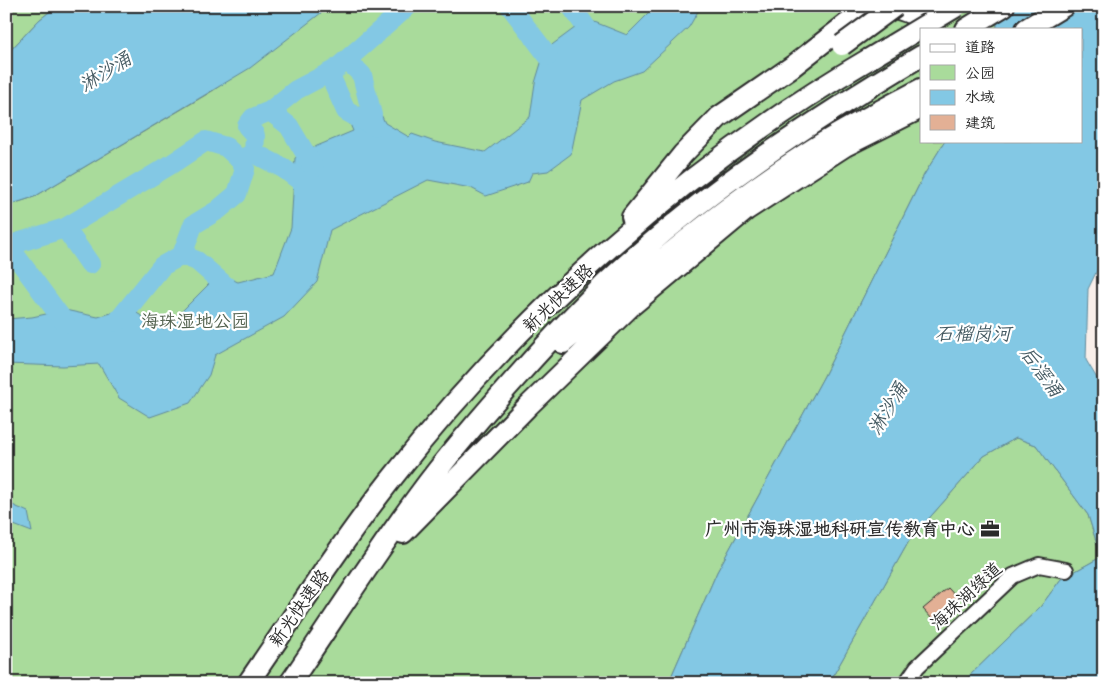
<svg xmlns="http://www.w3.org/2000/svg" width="1110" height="689" viewBox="0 0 1110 689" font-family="'Playpen Sans','LXGW WenKai TC',sans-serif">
  <rect width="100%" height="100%" fill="#f9efea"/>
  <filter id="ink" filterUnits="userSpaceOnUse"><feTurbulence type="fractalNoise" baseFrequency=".02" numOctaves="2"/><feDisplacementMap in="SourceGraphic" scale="10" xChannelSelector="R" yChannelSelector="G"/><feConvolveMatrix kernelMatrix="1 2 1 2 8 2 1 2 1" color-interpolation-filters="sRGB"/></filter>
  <g filter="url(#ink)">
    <path fill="#a9db9b" stroke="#6a8363" d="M 6,6 L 57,6 L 39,20 L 6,55 Z
      M 326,6 L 997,6 L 997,29 L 921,29 L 921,141 L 945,141 L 924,175 L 824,376 L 717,572 L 671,677 L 665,683 L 510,683 L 503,680 L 495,683 L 6,683 L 6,206 L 34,197 L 214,90 Z
      M 1016,438 L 1036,445 L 1088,515 L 1101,557 L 1061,579 L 1041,606 L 962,683 L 829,683 L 909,541 L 984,456 Z"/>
    <path fill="#83c8e4" stroke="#60899a" d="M 57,6 L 330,6 L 250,68 L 34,197 L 6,206 L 6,55 L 39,20 Z
      M 650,6 L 701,6 L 689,27 L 642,71 L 614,81 L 582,100 L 571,154 L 548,171 L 532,173 L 528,182 L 486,196 L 471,188 L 428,180 L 330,230 L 317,282 L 284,317 L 215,355 L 209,375 L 190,403 L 150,417 L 119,398 L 99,364 L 63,366 L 6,364 L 6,319 L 32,317 L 65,310 L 98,317 L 128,308 L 164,329 L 219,274 L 238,282 L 274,273 L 291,228 L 295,158 L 317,146 L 353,131 L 347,117 L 373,97 L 385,123 L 409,137 L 412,134 L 435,142 L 485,152 L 530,117 L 535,83 L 545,50 L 587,19 L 627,35 L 651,11 Z
      M 997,6 L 1104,6 L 1104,256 L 1088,289 L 1086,360 L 1104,390 L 1104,683 L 962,683 L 1041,606 L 1061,579 L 1101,557 L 1088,515 L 1036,445 L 1016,438 L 984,456 L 909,541 L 829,683 L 665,683 L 671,677 L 717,572 L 824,376 L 924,175 L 945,141 L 1081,141 L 1081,29 L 997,29 Z
      M 22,232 L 11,269 L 6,269 L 6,237 Z
      M 6,498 L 8,503 L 28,512 L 32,532 L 6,522 Z"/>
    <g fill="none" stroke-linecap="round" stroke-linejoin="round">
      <path stroke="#83c8e4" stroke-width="20" d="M 510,6 L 548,56
        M 571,6 L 588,30
        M 347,60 L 362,75 L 372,115
        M 329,73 L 346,111 L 373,126
        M 270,111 L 289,126 L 314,168
        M 254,153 L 283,168 L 307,186
        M 65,228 L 90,264
        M 10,248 L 65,323
        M 6,252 L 17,243 L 65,228 L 170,165 L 206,141 L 226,147 L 240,160 L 254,153 L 255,135 L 247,126 L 253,118 L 270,111 L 296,90 L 336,69 L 408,6
        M 182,255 L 197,261 L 227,287
        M 117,322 L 162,266 L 182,255 L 193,225 L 218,210 L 237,194 L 245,169 L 240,160"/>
    </g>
    <path fill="#e3b095" stroke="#2b2b2b" d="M 948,588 L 959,600 L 934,621 L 923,609 Z"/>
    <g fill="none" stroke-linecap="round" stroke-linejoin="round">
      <g stroke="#2b2b2b" stroke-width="18">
        <path id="minor" d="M 906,683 L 917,667 L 1013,576 L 1039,565 L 1066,570"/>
      </g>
      <g stroke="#2b2b2b" stroke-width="24">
        <path id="highway" d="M 888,6 C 907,11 917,14 930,29
          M 966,29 L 1004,6
          M 1026,29 L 1064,6
          M 632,217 L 683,154 L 719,117 L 793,66 L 858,15 L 879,6
          M 563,343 C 641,277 719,209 805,154 C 842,130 882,110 921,89
          M 403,533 L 527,407 L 631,306 L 746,210 L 845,146 L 921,108
          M 248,683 C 294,616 339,546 389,482 C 519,315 686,166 869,59
          M 290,683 C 333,620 373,557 418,496 C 450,452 486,411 522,371 C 549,341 577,311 606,283 C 701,194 810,122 921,56"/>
      </g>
      <use href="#minor" stroke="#fff" stroke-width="14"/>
      <use href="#highway" stroke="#fff" stroke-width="20"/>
      <g stroke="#2b2b2b" stroke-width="24" stroke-linecap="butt">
        <path id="highway-bridge" d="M 842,45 L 895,6
          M 869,59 L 957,6"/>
      </g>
      <use href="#highway-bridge" stroke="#fff" stroke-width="20"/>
    </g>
  </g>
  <defs>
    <g id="office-bare" transform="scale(1.5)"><path d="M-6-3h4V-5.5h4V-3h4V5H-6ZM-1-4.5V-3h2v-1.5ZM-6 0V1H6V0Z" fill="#2b2b2b" stroke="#fff" stroke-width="2.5" paint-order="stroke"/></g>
  </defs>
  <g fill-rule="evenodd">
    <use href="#office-bare" x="990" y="529"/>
  </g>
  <g text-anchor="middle" stroke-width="4.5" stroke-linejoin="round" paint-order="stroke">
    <g font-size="18" fill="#2b2b2b" stroke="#fff">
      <text transform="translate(558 298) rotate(-44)" y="6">新光快速路</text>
      <text transform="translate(966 596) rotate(-43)" y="6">海珠湖绿道</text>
      <text transform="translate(299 608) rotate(-55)" y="6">新光快速路</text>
    </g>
    <g font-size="18" fill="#51604d" stroke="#fff">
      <text x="195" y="327">海珠湿地公园</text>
    </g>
    <g font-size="18" font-weight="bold" fill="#2b2b2b" stroke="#fff" text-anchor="end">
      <text x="975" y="535">广州市海珠湿地科研宣传教育中心</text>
    </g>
    <g font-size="19" font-style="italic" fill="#455a62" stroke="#fff">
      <text transform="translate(105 71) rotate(-32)" y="7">淋沙涌</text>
      <text x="973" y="340">石榴岗河</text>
      <text transform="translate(1042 371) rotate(54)" y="7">后滘涌</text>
      <text transform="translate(887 408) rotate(-59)" y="7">淋沙涌</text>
    </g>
  </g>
  <rect width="1110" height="689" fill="none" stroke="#fff" stroke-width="25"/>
  <rect x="12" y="12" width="1085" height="664" fill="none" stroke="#2b2b2b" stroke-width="2" filter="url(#ink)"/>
  <rect x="920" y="28" width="162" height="115" fill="#ffffff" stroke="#aaaaaa"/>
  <rect x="930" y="44" width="25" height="8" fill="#ffffff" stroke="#aaaaaa"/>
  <text x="965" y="52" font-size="15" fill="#2b2b2b">道路</text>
  <rect x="930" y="65" width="25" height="15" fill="#a9db9b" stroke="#aaaaaa"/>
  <text x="965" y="78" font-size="15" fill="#2b2b2b">公园</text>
  <rect x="930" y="90" width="25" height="15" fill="#83c8e4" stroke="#aaaaaa"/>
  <text x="965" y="102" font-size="15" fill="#2b2b2b">水域</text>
  <rect x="930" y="115" width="25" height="15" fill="#e3b095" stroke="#aaaaaa"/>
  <text x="965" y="128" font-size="15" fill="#2b2b2b">建筑</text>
</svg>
